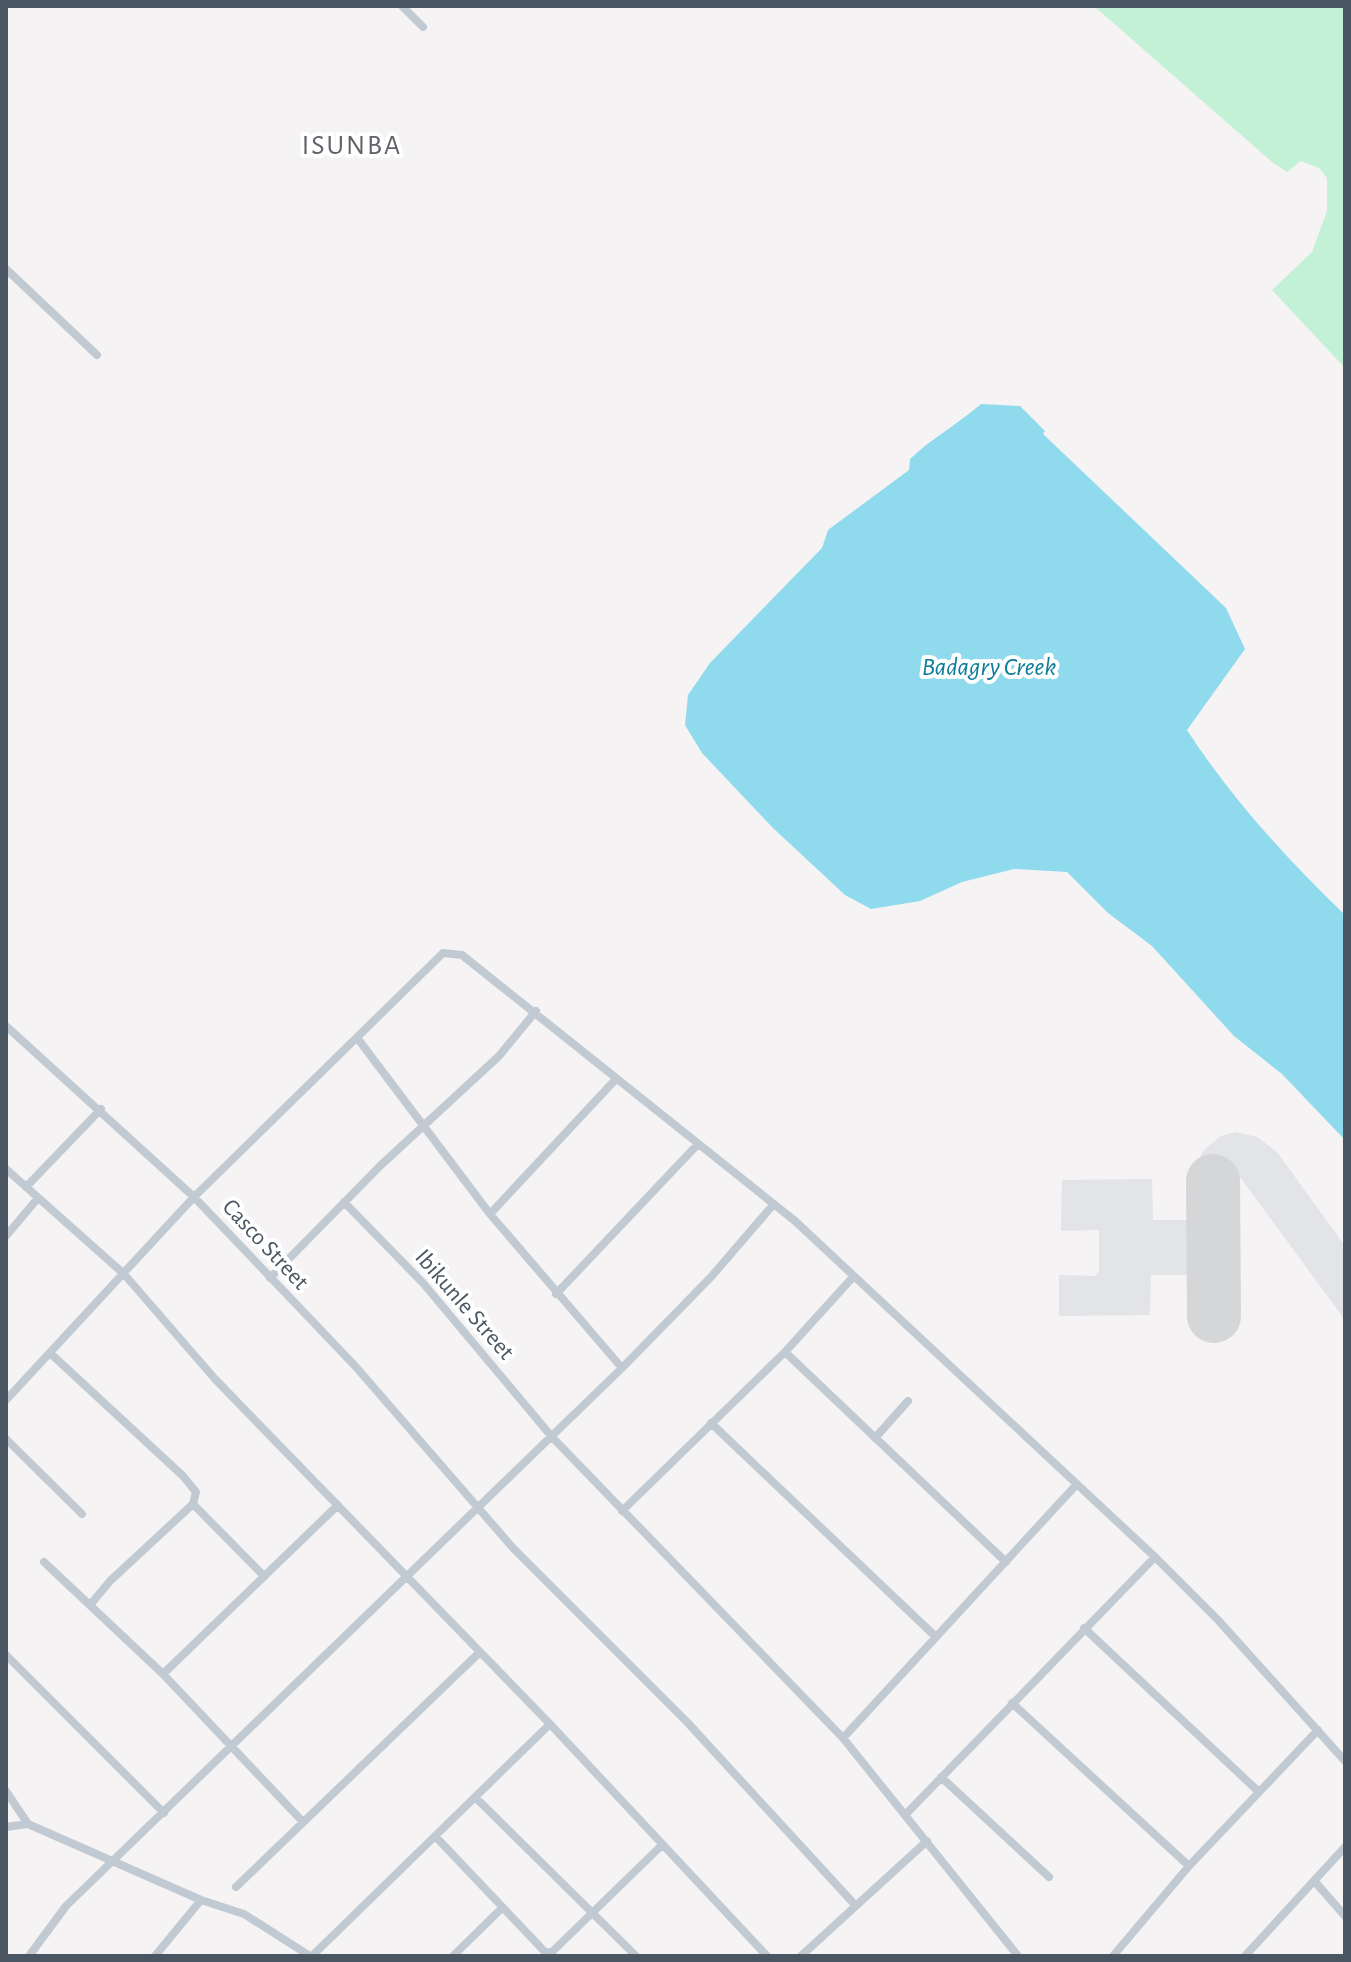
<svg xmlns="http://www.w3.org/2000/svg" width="1351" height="1962" viewBox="0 0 1351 1962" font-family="'Alegreya Sans',sans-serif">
  <rect width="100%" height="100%" fill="#f5f3f3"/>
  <path fill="#e2e4e7" d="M 1236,1132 L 1257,1137 L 1277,1152 L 1345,1246 L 1345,1320 L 1240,1177 L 1196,1177 L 1197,1161 L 1206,1148 L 1221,1136 Z
    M 1152,1179 L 1153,1220 L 1193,1220 L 1193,1181 L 1234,1181 L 1234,1316 L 1192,1316 L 1191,1275 L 1151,1275 L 1150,1315 L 1059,1316 L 1059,1275 L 1095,1276 L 1099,1271 L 1099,1230 L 1061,1231 L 1062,1180 Z"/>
  <path fill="#c3f1d5" d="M 1094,6 L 1345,6 L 1345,368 L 1272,290 L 1312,252 L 1327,211 L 1327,178 L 1319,168 L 1301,161 L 1287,172 L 1272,162 Z"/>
  <path fill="#90daee" d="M 981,404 L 1020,406 L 1045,431 L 1043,434 L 1226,608 L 1245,649 L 1187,730 C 1231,798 1287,859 1345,915 L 1345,1140 L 1282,1074 L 1234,1036 L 1152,946 L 1108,913 L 1067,872 L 1014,869 L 962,882 L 920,901 L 871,909 L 845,895 L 773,828 L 702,753 L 685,725 L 688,695 L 710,663 L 822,548 L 828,530 L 909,470 L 910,459 C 932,438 958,424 981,404 Z"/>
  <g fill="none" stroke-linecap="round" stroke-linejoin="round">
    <path stroke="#d5d6d8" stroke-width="54" d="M 1213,1181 L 1214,1316"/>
    <path stroke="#c1cad2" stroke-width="8" d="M 402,6 L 423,27
      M 6,269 L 97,355
      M 6,1026 L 194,1197 L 356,1367 L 513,1548 L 687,1722 L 856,1906
      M 358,1039 L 490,1214 L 622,1368
      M 6,1169 L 124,1274 L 215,1379 L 550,1724 L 767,1956
      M 26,1187 L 101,1109
      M 344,1202 L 423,1283 L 552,1437 L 843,1738 L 1018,1956
      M 490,1214 L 616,1079
      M 6,1236 L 38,1198
      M 270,1278 L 380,1166 L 499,1056 L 536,1011
      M 556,1294 L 698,1144
      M 785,1352 L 1006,1562
      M 50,1353 L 183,1476 L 196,1492 L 193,1504 L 263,1575
      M 6,1400 L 194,1197 L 443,953 L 462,955 L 795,1221 L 1155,1557 L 1218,1620 L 1345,1761
      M 711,1423 L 936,1637
      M 875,1438 L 908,1401
      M 6,1439 L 82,1514
      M 622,1511 L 785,1352 L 853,1277
      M 44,1562 L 163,1674 L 303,1822
      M 90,1605 L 110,1581 L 193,1504
      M 1084,1628 L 1259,1792
      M 6,1655 L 164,1813
      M 163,1674 L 338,1505
      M 1012,1703 L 1189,1866
      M 843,1738 L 1077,1484
      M 941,1777 L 1049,1877
      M 6,1791 L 28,1824
      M 475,1797 L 636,1956
      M 906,1814 L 1155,1557
      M 6,1827 L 28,1824 L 201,1900 L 244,1914 L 310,1956
      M 435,1836 L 546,1953 L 553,1951 L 662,1845
      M 1316,1883 L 1345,1916
      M 236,1887 L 480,1652
      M 29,1956 L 66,1906 L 622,1368 L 711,1277 L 773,1205
      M 155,1956 L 201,1900
      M 312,1956 L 550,1724
      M 453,1956 L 502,1908
      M 801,1956 L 927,1841
      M 1113,1956 L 1189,1866 L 1318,1730
      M 1245,1956 L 1345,1847"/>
  </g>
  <g text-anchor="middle" stroke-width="8" stroke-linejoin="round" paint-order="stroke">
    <g font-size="24" fill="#4a5661" stroke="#fff">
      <text transform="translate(266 1244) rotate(47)" y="8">Casco Street</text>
      <text transform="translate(465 1304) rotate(49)" y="8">Ibikunle Street</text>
    </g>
    <g font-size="26" font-style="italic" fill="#0c7c9b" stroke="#fff">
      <text x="989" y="675">Badagry Creek</text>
    </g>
    <g font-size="28" letter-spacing="2" fill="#5f6368" stroke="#fff">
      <text x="352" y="154">ISUNBA</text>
    </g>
  </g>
  <rect width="1351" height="1962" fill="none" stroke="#4a5661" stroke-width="16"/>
</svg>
